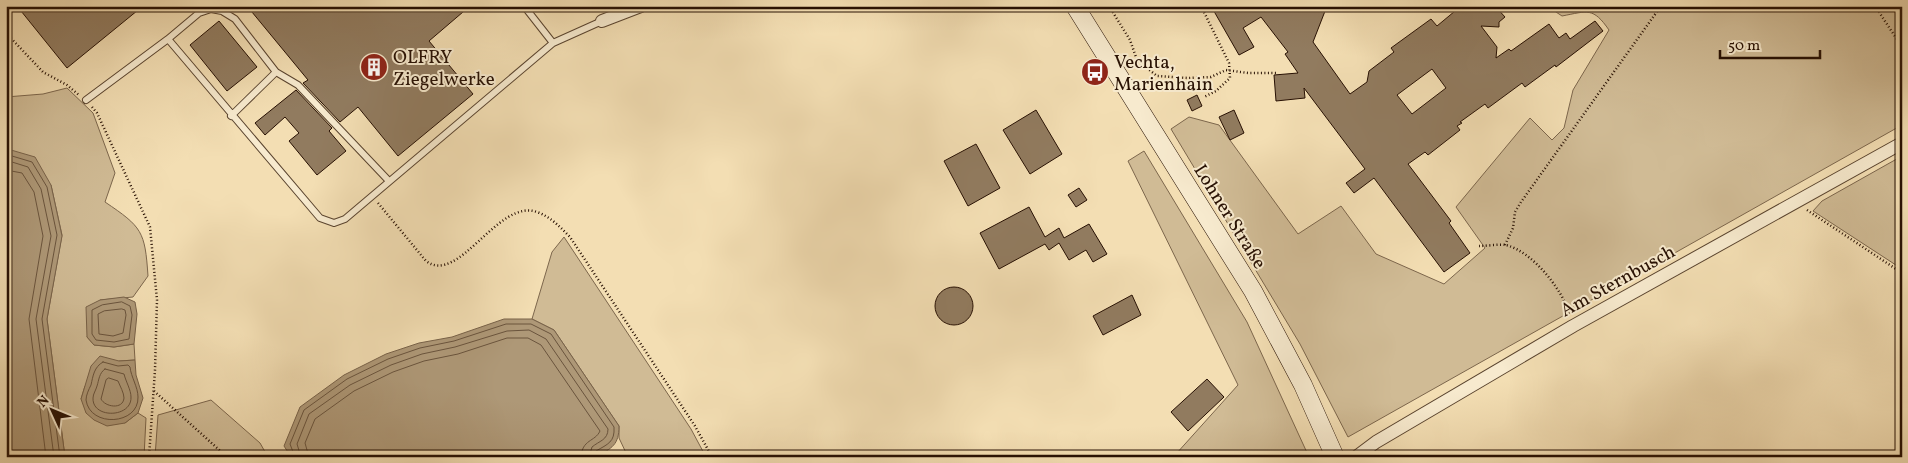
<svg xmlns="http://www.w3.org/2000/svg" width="1908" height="463" viewBox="0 0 1908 463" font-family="Vollkorn,serif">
  <rect width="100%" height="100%" fill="#f3deb3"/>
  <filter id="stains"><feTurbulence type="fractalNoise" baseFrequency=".004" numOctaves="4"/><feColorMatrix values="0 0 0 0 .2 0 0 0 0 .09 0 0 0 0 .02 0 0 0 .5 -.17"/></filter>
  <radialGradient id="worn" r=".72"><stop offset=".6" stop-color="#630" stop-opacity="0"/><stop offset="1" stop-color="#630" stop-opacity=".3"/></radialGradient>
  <path fill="#d0bb95" stroke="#7c664c" d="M 1547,6 L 1902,6 L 1902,125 L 1348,437 L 1300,344 L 1171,129 L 1189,117 L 1219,125 L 1298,234 L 1341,206 L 1376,254 L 1444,284 L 1485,248 L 1456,207 L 1530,118 L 1552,140 L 1564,128 L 1573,90 L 1609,30 C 1593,7 1588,11 1562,16 Z
    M 67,88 L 93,113 L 115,173 L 105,202 C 142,227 145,231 148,276 L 133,297 L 100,300 L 87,337 L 94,345 L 114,347 L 134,344 L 135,360 L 119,361 L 85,386 L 81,399 L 125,423 L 138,413 L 146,418 L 144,457 L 127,457 L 126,451 L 83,453 L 78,457 L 65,457 L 47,319 L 62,235 L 51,185 L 6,152 L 6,97 L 43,94 Z
    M 1144,151 L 1247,322 L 1309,457 L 1184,457 L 1176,454 L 1238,385 L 1128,161 Z
    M 1902,156 L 1902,269 L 1813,211 L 1822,201 Z
    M 564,237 L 691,429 L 706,457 L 628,457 L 619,438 L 619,426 L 554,330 L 532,319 L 552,252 Z
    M 211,400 L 260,443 L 268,457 L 155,457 L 158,415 Z"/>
  <path fill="#ae9877" stroke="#786249" d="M 11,150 L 35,157 L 51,185 L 62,236 L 47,319 L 65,457 L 6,457 L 6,152 Z
    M 124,297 L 135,302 L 137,314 L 134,344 L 114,347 L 94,345 L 87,337 L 86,307 L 100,300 Z
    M 504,319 L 532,319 L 554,330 L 619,426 C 619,445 612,448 596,457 L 291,457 L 284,446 L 300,407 L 344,375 L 386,354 L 419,343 L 452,337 Z
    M 100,356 L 119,361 L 135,360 L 136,375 L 143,398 L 138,413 L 125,423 L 107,426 L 94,420 L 86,413 L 81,399 L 91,366 Z
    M 126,451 L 127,457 L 78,457 L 82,453 Z"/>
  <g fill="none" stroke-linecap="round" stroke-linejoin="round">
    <path stroke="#6a543d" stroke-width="1" d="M 6,156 L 12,156 L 32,162 L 47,187 L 57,235 L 42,319 L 60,457
      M 6,163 L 12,162 L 28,167 L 41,189 L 51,236 L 36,319 L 54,457
      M 6,170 L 22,173 L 34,192 L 43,236 L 29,319 L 46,457
      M 122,302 L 130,306 L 132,315 L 129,339 L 114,342 L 96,340 L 92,334 L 92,310 L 102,305 Z
      M 122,309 L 125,310 L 126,315 L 123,333 L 113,336 L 99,334 L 98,314 L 104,311 Z
      M 103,362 L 118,366 L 128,365 L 130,367 C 131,377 138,387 138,397 C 139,425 90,428 86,400 C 86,395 89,389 91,385 C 93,376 94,367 103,362 Z
      M 105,369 L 124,374 C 126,382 131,390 131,397 C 132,418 92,419 93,398 C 93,394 96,390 97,386 C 99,380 99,373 105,369 Z
      M 109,378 L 118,381 C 120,386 124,393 124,398 C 123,410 105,407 101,399 L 106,380 Z
      M 295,457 L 290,444 L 304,410 L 347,379 L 388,359 L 420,348 L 454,341 L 506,324 L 531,324 L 551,334 L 614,427 C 615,442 608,444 596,451 L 595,457
      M 301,457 L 297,444 L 309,414 L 350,385 L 391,365 L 422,354 L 455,347 L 507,331 L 529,330 L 546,339 L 608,429 C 608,440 599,441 592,447 L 589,457
      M 309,457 L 305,443 L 315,419 L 354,391 L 393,372 L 424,361 L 458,354 L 507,338 L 528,338 L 541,345 L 600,431 C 595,442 582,439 581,457"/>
  </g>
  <path fill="#917b5f" stroke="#271003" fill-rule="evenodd" d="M 17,6 L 143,6 L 67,68 Z
    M 247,6 L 470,6 L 429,41 L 473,94 L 398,156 L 358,107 L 340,122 L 303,83 L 308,80 Z
    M 1211,6 L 1327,6 L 1313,42 L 1350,94 L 1367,82 L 1369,71 L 1394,52 L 1391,48 L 1431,19 L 1437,26 L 1461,6 L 1495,6 L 1505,17 L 1499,22 L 1499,27 L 1481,26 L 1497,47 L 1496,58 L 1509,49 L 1511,51 L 1549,24 L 1559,38 L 1566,33 L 1570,39 L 1595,21 L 1603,31 L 1556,67 L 1555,65 L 1525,87 L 1522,83 L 1488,108 L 1485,104 L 1460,122 L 1462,123 L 1457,126 L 1460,130 L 1428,155 L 1425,152 L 1408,164 L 1451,221 L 1449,223 L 1470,253 L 1444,272 L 1374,178 L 1354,193 L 1346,183 L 1365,169 L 1304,88 L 1305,98 L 1276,101 L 1274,75 L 1298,73 L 1285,54 L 1288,52 L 1261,17 L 1243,28 L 1254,47 L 1239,55 ZM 1432,69 L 1446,88 L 1412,114 L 1397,95 Z
    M 219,21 L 257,67 L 227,91 L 190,45 Z
    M 296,90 L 332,128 L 329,131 L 346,151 L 317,175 L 289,141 L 299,133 L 285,117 L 265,135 L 255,123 Z
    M 1197,95 L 1202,106 L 1192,111 L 1187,100 Z
    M 1036,110 L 1062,154 L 1030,174 L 1003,130 Z
    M 1234,110 L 1244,133 L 1230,140 L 1219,117 Z
    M 976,144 L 1000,188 L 968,206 L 944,161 Z
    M 1079,188 L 1087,200 L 1076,207 L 1068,195 Z
    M 1029,207 L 1045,237 L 1059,228 L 1064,238 L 1089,224 L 1107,254 L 1093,262 L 1086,250 L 1069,260 L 1059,243 L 1049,250 L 1045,244 L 999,269 L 980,233 Z
    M935 306a19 19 0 1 1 38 0a19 19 0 1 1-38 0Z
    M 1132,295 L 1141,315 L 1103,335 L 1093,316 Z
    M 1207,379 L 1224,397 L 1188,431 L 1171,412 Z"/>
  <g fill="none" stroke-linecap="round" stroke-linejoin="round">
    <g stroke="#5a442f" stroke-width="8">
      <path id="service" d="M 524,6 L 553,43 L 602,21
        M 86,100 L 168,39
        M 231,116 L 276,72
        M 388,180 L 298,85 L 276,72 L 235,19 L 222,11 L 211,9 L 199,13 L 168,39 L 320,218 L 334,223 L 345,219 L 553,43"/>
    </g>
    <g stroke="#5a442f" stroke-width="14">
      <path id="minor" d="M 602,21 L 641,6
        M 1356,457 L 1376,442 L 1573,326 L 1902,143"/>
    </g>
    <g stroke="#271003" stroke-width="19">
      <path id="secondary" d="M 1075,6 L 1253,291 L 1303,385 L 1335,457"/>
    </g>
    <path stroke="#271003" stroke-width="2.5" stroke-dasharray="1 2.5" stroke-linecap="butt" d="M 1109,6 L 1130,40 L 1137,60 L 1157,76 L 1188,78 L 1211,77 L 1226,70 L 1248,73 L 1276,73
      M 1201,6 L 1229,63 L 1230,78 L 1216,91 L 1204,97
      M 1875,6 L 1902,47
      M 6,33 L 43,72 L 67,85 L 79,95
      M 92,107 L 97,113 L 150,227 L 157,300 L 155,370 L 149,457
      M 378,203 L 426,261 C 459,286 498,198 537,212 C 551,217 560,227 570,237 L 695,426 L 712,457
      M 1807,210 L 1902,273
      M 1505,245 L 1513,228 L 1515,212 L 1521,202 L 1661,6
      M 1479,246 C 1487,246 1498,244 1506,245 C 1533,252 1562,289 1570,315
      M 154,391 L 227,457"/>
    <use href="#service" stroke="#f7eace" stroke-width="6"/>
    <use href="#minor" stroke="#f7eace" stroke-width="12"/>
    <use href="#secondary" stroke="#f7eace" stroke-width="18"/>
  </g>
  <defs>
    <g id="building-disc" transform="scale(1.4375)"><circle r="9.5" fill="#8f2418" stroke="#f7eace"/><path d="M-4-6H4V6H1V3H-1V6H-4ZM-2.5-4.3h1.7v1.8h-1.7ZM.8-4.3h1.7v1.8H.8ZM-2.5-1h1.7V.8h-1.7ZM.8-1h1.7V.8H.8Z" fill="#fff"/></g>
    <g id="bus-disc" transform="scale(1.4375)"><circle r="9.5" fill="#8f2418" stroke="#f7eace"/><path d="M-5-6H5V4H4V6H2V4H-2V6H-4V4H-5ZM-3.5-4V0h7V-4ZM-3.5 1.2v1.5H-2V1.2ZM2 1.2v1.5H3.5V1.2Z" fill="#fff"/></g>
  </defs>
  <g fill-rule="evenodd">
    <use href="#building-disc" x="374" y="67"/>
    <use href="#bus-disc" x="1095" y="72"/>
  </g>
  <g text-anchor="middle" stroke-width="4" stroke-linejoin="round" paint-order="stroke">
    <g font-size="19" fill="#271003" stroke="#f7eace" text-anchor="start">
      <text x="393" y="63">OLFRY<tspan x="393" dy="22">Ziegelwerke</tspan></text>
      <text x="1114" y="68">Vechta,<tspan x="1114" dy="22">Marienhain</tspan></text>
    </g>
    <g font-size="19" fill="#271003" stroke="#f7eace">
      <text transform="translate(1231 216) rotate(58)" y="7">Lohner Straße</text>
      <text transform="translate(1617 280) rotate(-29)" y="7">Am Sternbusch</text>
    </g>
  </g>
  <rect width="1908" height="463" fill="none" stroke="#f3deb3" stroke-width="25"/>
  <rect x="8" y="8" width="1893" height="448" fill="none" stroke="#271003" stroke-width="2.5"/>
  <rect x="12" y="12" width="1883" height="438" fill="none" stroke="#271003"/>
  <g transform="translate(52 410) rotate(314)" stroke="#f7eace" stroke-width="4" paint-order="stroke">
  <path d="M0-4L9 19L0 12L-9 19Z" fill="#271003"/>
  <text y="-8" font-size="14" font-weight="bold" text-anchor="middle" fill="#271003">N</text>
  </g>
  <path d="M1720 50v8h100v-8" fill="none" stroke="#271003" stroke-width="2.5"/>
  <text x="1728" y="50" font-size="15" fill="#271003" stroke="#f7eace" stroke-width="4" paint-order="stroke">50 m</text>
  <rect width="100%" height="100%" filter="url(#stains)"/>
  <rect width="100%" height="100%" fill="url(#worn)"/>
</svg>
